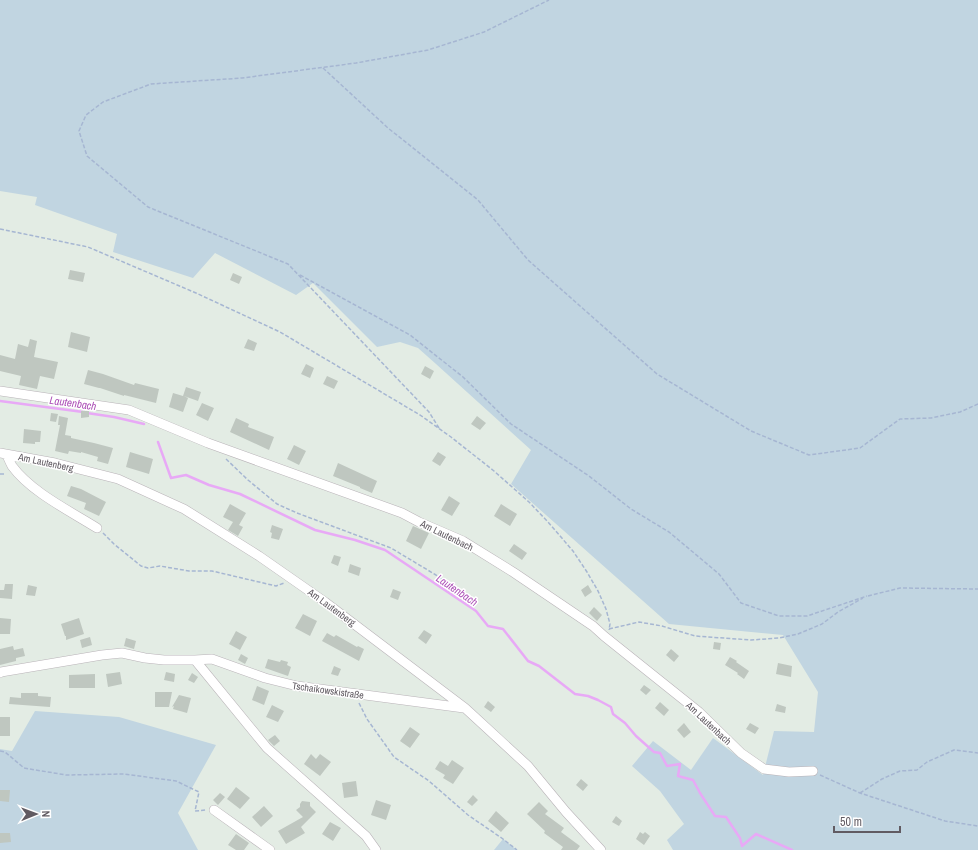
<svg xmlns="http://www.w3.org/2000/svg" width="978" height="850" viewBox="0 0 978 850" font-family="'Archivo Narrow',sans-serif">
  <rect width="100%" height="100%" fill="#e3ece4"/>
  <path fill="#c1d5e1" d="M 0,0 L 978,0 L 978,850 L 673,850 L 667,840 L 684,824 L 660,791 L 632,766 L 653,741 L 691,770 L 713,738 L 763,775 L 774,731 L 814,732 L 818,692 L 783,635 L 669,624 L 511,484 L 531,450 L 436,364 L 418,348 L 400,342 L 377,347 L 313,283 L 296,295 L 215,253 L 193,278 L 113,252 L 117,234 L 35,205 L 37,197 L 0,191 Z
    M 35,711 L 119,717 L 216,745 L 178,813 L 198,850 L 0,850 L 0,749 L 12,751 Z
    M 503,839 L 517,850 L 494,850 Z"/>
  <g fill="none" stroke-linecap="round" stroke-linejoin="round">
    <path stroke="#e8a9f6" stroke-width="2.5" d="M 0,401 L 83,412
      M 87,413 L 114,417 L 144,424
      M 158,442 L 171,478 L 186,475 L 209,485 L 240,494 L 315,530 L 355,540 L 385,550 L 476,611 L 488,626 L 503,629 L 528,661 L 539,666 L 575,694 L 588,696 L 598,700 L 611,707 L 613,714 L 625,723 L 636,736 L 654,752 L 660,753 L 667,766 L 680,764 L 678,776 L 693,780 L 700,793 L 715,816 L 726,817 L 740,838 L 742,846 L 756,834 L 792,850"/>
  </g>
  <path fill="#bfc7c0" d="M 70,270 L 85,273 L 83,282 L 68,279 Z
    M 233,273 L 242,277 L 239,284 L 230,280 Z
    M 71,332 L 90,337 L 87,352 L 68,347 Z
    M 30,339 L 37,341 L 34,357 L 58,362 L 54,379 L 40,376 L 37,389 L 19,385 L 21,376 L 0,371 L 0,355 L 15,359 L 18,344 L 28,347 Z
    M 248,339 L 257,343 L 254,351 L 244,348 Z
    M 306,364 L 314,368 L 310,378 L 301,374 Z
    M 425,366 L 434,371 L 430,379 L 421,374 Z
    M 88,370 L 103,374 L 134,385 L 135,383 L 159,389 L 156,403 L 124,395 L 124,396 L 100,388 L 99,388 L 84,384 Z
    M 327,376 L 338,381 L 334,389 L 323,384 Z
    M 186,387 L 201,392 L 198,401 L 184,396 L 188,398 L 183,412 L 169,407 L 173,393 L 183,396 Z
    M 202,403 L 214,408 L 208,421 L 196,415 Z
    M 81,411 L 89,411 L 89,417 L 81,418 Z
    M 51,413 L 58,414 L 56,422 L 50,421 Z
    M 59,416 L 68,418 L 65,435 L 71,436 L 71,438 L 94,443 L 113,448 L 108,464 L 97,461 L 98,457 L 81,452 L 81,453 L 69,451 L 68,454 L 55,451 L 60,425 L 58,425 Z
    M 477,416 L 486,423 L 480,430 L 471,424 Z
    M 236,418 L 249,424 L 248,427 L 274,437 L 269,450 L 230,432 Z
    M 24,429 L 41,431 L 40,442 L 35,442 L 35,444 L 23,443 Z
    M 294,445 L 306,451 L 299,465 L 287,459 Z
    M 130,452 L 153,459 L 149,474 L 126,467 Z
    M 438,452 L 446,457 L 440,466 L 432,461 Z
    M 338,463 L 377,481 L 372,493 L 360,488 L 360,487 L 333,476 Z
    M 71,486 L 81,489 L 106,502 L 99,516 L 84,509 L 86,503 L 67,496 Z
    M 449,496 L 460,503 L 452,516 L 441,510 Z
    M 230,504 L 246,513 L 239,525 L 243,527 L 238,536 L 228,530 L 233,522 L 223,517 Z
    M 501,504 L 517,514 L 510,526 L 494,516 Z
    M 272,525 L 283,529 L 279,540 L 271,538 L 272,533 L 270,532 Z
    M 413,526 L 429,533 L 421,549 L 406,541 Z
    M 514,544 L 527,553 L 522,560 L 509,551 Z
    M 334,555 L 341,557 L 338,566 L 331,563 Z
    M 350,564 L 361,568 L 359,576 L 348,572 Z
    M 5,584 L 13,584 L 12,599 L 0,598 L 0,590 L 4,590 Z
    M 28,585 L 37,587 L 35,596 L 26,595 Z
    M 588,585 L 592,592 L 585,597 L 581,590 Z
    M 393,589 L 401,592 L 398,600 L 390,597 Z
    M 594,607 L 602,615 L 597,621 L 589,613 Z
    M 303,614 L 317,621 L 310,636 L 295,628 Z
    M 0,618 L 11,619 L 10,634 L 0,634 Z
    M 79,618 L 84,634 L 66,640 L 66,636 L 65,636 L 61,624 Z
    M 424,630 L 432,635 L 426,644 L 418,638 Z
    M 236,631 L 247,637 L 240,650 L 229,644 Z
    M 327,633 L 334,637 L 336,635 L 357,647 L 358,646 L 364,649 L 359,661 L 322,641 Z
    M 90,637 L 92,645 L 82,648 L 80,640 Z
    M 126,638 L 136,641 L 134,649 L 124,646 Z
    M 714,642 L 721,643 L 720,650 L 713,649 Z
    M 13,646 L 14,650 L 23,648 L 25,656 L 16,658 L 16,661 L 0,665 L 0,649 Z
    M 671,649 L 679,656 L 674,662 L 666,655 Z
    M 241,654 L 248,658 L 245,664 L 238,660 Z
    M 730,657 L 737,661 L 736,662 L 749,671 L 744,679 L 737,674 L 738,673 L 725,665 Z
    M 268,659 L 280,662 L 281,660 L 288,662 L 287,665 L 291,667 L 288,676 L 265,668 Z
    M 778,663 L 792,666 L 791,677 L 776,674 Z
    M 334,666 L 341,669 L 338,676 L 331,674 Z
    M 120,672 L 122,684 L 108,687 L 106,674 Z
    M 166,672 L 175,674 L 174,682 L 164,680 Z
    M 192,673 L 198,677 L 194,683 L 188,680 Z
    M 95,674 L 95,688 L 69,688 L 69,675 Z
    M 644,685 L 651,690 L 646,695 L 640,690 Z
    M 257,686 L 269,691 L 264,705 L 252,700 Z
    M 155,692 L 172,692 L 169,707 L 155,707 Z
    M 21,693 L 38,693 L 38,696 L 51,697 L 50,707 L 9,704 L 10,697 L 21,698 Z
    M 179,695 L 191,698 L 187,713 L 173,709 L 174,706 L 172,707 Z
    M 488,701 L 495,707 L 491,712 L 484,707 Z
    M 660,702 L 669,710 L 664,716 L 655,708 Z
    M 777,704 L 786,707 L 785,713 L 775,711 Z
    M 272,705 L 284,711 L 278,722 L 266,717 Z
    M 0,717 L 10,717 L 10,736 L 0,736 Z
    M 684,723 L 691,732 L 684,738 L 677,730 Z
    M 750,723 L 759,728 L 755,734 L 746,729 Z
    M 410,727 L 420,734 L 410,748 L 400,741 Z
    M 275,735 L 280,741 L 274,746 L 268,740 Z
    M 311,754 L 316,759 L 320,754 L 331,762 L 320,776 L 304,764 Z
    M 452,760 L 464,768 L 453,784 L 443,778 L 445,775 L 435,769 L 440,761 L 448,766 Z
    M 581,779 L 588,785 L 583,791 L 576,785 Z
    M 356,781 L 358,796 L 344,798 L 342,783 Z
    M 236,787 L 250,798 L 240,809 L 227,799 Z
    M 0,790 L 10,790 L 9,802 L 0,801 Z
    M 220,793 L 225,797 L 218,805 L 213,800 Z
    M 473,795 L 478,800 L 472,806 L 467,802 Z
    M 376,800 L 391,805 L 386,820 L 371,815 Z
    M 302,801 L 310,802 L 310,806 L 316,812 L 301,827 L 305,833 L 286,844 L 278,831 L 303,817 L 296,810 L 300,807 L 300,804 Z
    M 539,802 L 548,811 L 545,814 L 564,828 L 561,832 L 580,846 L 577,850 L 561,850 L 563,847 L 544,833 L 545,831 L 527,814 Z
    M 264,806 L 273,816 L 261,827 L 252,817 Z
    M 496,811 L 509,823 L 501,832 L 488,821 Z
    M 616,816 L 622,821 L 619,826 L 612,822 Z
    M 330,822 L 341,828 L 333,841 L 322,834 Z
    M 640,832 L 643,834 L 645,832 L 650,836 L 644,845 L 636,839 Z
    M 0,833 L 10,833 L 11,842 L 0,843 Z
    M 236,834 L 249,843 L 244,850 L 236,850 L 228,845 Z"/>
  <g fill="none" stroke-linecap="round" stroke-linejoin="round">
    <g stroke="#b9b3b8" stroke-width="10">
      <path id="street" d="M 0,391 L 129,410 L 208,443 L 402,513 L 419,522 L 463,541 L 513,572 L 593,626 L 604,636 L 699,712 L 741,753 L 764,769 L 789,772 L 813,771
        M 0,453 L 55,463 L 118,479 L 184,509 L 259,556 L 325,602 L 465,708 L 528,766 L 566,812 L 601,850
        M 7,455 C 8,458 10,462 12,466 C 31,492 70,511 97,528
        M 195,660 L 267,748 L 366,836 L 376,850
        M 0,673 L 1,672 L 102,655 L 122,653 L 145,658 L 164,660 L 195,660 L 212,659 L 265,678 L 297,686 L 464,708
        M 214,810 L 270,850"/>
    </g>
    <path stroke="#a6b6d2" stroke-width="1.5" stroke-dasharray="4 2" stroke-linecap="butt" d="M 323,68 L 388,128 L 478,200 L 528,260 L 657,374 L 751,431 L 809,455 L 860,448 L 900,419 L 931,418 L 960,412 L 978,404
      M 0,229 L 88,247 L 196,293 L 280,332 L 420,415 L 451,437 L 494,471 L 529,502 L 548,522 L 573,551 L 587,572 L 598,591 L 606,609 L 610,624 L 609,630
      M 300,275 L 410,335 L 463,377 L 511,424 L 589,476 L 631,509 L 669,532 L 719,574 L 741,603 L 779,616 L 807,616 L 867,596
      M 439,428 L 429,412 L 288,264 L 148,207 L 87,156 L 79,131 L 86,115 L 103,102 L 151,84 L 242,78 L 356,63 L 428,50 L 484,32 L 549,0
      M 226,459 L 248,480 L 277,504 L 297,513 L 391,548 L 436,575 L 472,602
      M 0,474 L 6,474
      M 103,533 L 114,544 L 141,566 L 148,568 L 160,566 L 189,571 L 212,571 L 276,586 L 284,583
      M 868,596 L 900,588 L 978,589
      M 609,629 L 639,622 L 662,626 L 695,636 L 751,640 L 779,638 L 798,634 L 822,624 L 838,612 L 863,598
      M 359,703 L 367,719 L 394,757 L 429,781 L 468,815 L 503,839 L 517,850
      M 0,751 L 5,752 L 24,768 L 66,775 L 124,774 L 176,781 L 199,792 L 195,811 L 206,810
      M 820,775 L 860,793 L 945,821 L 978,826
      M 860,793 L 882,779 L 900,771 L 917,770 L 927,762 L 954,750 L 978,753"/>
    <use href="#street" stroke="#fff" stroke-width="9"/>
  </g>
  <g text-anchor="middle" stroke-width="3" stroke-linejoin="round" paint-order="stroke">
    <g font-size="10" fill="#615b62" stroke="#fff">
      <text transform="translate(46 462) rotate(12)" y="4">Am Lautenberg</text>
      <text transform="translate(447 535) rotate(26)" y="4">Am Lautenbach</text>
      <text transform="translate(332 607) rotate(36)" y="4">Am Lautenberg</text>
      <text transform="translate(328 690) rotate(8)" y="4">Tschaikowskistraße</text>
      <text transform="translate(709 723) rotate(43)" y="4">Am Lautenbach</text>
    </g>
    <g font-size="11" font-style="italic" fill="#ab4eb6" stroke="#fff">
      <text transform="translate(73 403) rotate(8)" y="4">Lautenbach</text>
      <text transform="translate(457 590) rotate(34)" y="4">Lautenbach</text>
    </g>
  </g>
  <g transform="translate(36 814) rotate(89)" stroke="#ffffff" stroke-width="3" paint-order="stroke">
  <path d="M0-3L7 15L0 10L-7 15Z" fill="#615b62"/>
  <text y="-6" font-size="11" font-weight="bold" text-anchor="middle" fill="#615b62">N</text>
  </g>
  <path d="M834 826v6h66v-6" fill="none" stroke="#615b62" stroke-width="2"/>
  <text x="840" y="826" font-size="12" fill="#615b62" stroke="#ffffff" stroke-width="3" paint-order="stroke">50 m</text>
</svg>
